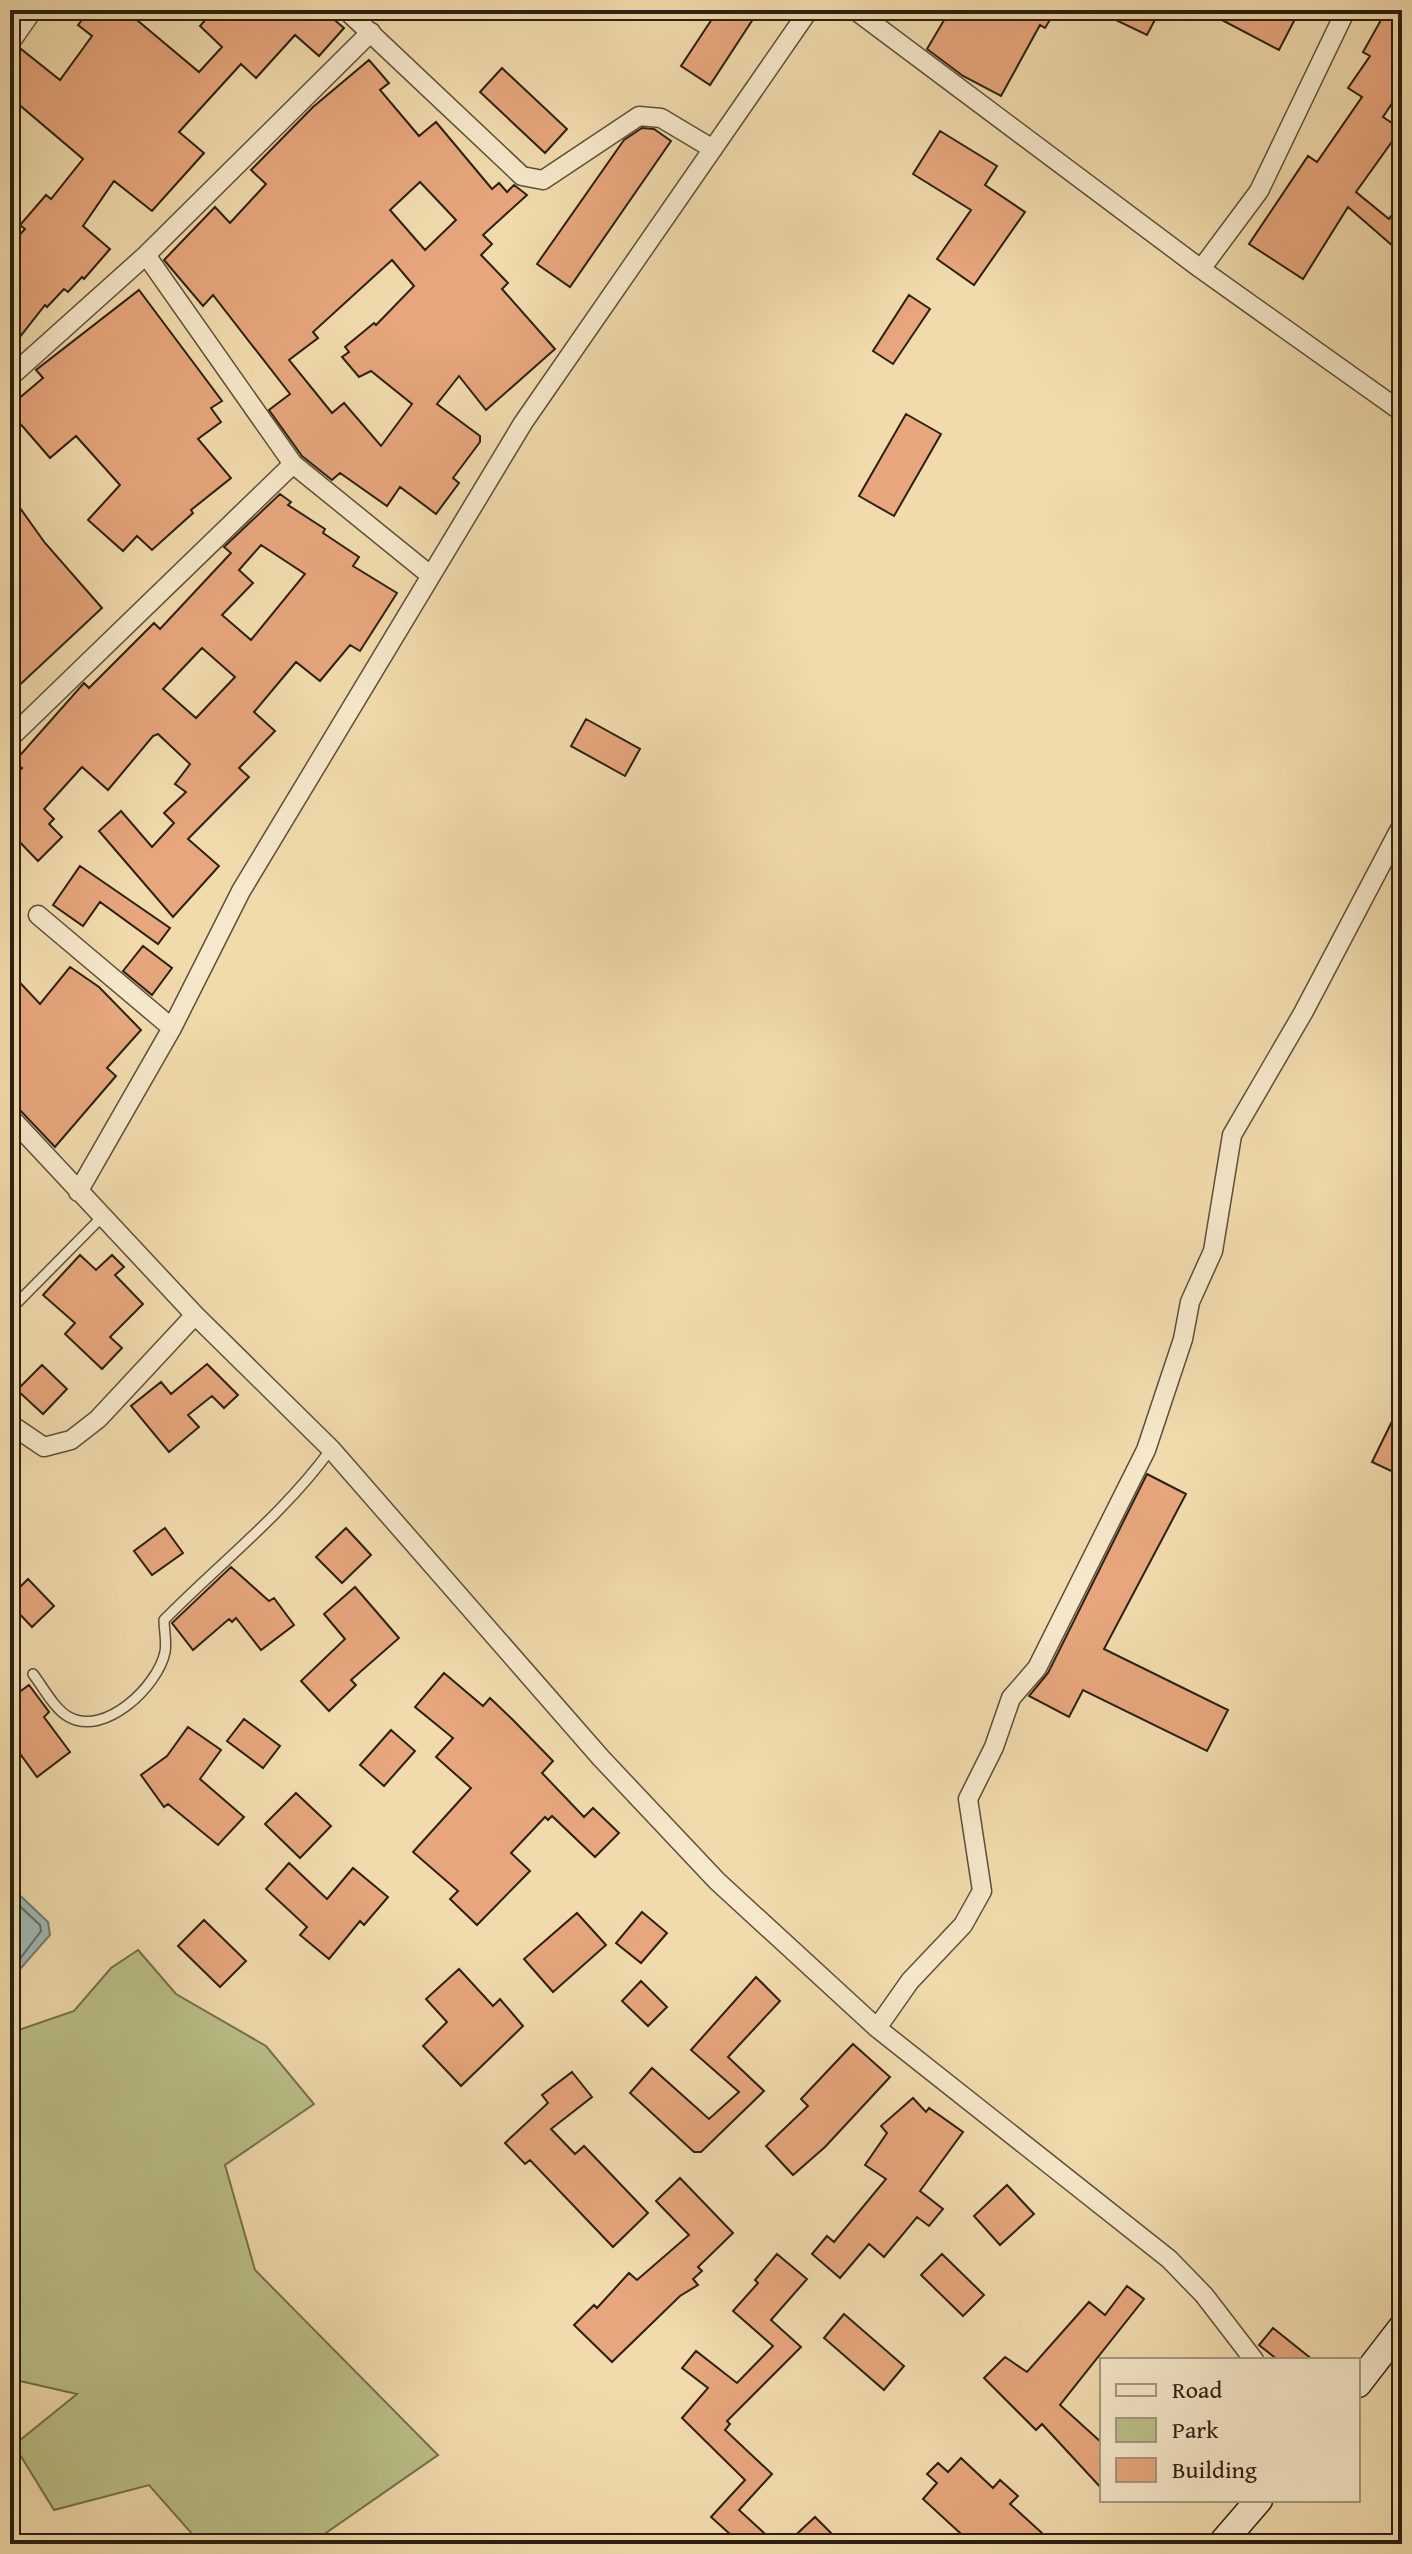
<svg xmlns="http://www.w3.org/2000/svg" width="1412" height="2554" viewBox="0 0 1412 2554" font-family="'Gentium Book Plus',serif">
  <rect width="100%" height="100%" fill="#f1dbad"/>
  <filter id="stains"><feTurbulence type="fractalNoise" baseFrequency=".0025" numOctaves="4"/><feColorMatrix values="0 0 0 0 .2 0 0 0 0 .09 0 0 0 0 .02 0 0 0 .5 -.17"/></filter>
  <radialGradient id="worn" r=".72"><stop offset=".6" stop-color="#630" stop-opacity="0"/><stop offset="1" stop-color="#630" stop-opacity=".3"/></radialGradient>
  <path fill="#bbc089" stroke="#74704e" stroke-width="2" d="M 138,1950 L 176,1994 L 266,2046 L 314,2104 L 225,2165 L 255,2270 L 438,2455 L 310,2544 L 201,2544 L 149,2485 L 54,2510 L 14,2445 L 77,2394 L 20,2381 L 10,2369 L 10,2033 L 74,2011 L 111,1968 Z"/>
  <path fill="#9eb9b4" stroke="#707c73" stroke-width="2" d="M 10,1886 L 48,1922 L 50,1935 L 20,1969 L 10,1988 Z"/>
  <g fill="none" stroke-linecap="round" stroke-linejoin="round">
    <path stroke="#656c63" stroke-width="2" d="M 10,1897 L 40,1925 L 41,1931 L 10,1972"/>
  </g>
  <path fill="#e7a67d" stroke="#2c2012" stroke-width="2" fill-rule="evenodd" d="M 90,10 L 125,10 L 199,72 L 222,47 L 200,26 L 214,10 L 323,10 L 344,28 L 319,56 L 295,35 L 256,78 L 241,64 L 179,132 L 204,153 L 152,211 L 114,181 L 83,226 L 110,249 L 84,279 L 82,277 L 68,292 L 64,289 L 47,307 L 45,305 L 19,338 L 10,331 L 10,245 L 25,229 L 20,225 L 46,195 L 51,199 L 83,159 L 10,97 L 10,63 L 21,49 L 60,80 L 92,36 L 78,25 Z
    M 718,10 L 759,10 L 710,85 L 681,66 Z
    M 950,10 L 1056,10 L 1045,28 L 1040,25 L 1001,96 L 963,76 L 927,49 Z
    M 1095,10 L 1160,10 L 1147,35 Z
    M 1203,10 L 1272,10 L 1294,21 L 1279,50 Z
    M 1386,11 L 1402,20 L 1402,88 L 1383,117 L 1401,129 L 1356,192 L 1389,219 L 1402,200 L 1402,254 L 1348,207 L 1303,279 L 1249,244 L 1308,156 L 1317,162 L 1362,97 L 1348,88 L 1370,56 L 1363,52 Z
    M 369,60 L 389,83 L 380,90 L 419,136 L 436,122 L 492,189 L 499,183 L 507,192 L 514,185 L 527,195 L 483,235 L 492,244 L 481,255 L 508,283 L 502,289 L 555,349 L 486,410 L 459,376 L 437,404 L 480,436 L 480,442 L 453,478 L 459,483 L 436,514 L 400,487 L 387,506 L 340,473 L 332,480 L 302,456 L 269,410 L 290,394 L 213,295 L 203,306 L 164,260 L 215,207 L 230,223 L 266,184 L 251,170 L 313,107 ZM 420,182 L 456,220 L 425,250 L 390,210 ZM 392,260 L 414,286 L 376,325 L 374,323 L 345,347 L 349,352 L 342,357 L 359,377 L 371,371 L 412,404 L 381,446 L 344,403 L 332,413 L 289,360 L 318,338 L 313,332 Z
    M 502,68 L 567,129 L 545,153 L 480,92 Z
    M 642,128 L 654,129 L 671,141 L 570,287 L 537,264 L 624,140 Z
    M 940,131 L 997,166 L 985,185 L 1025,212 L 974,285 L 937,259 L 971,210 L 913,174 Z
    M 139,290 L 222,401 L 211,408 L 221,422 L 198,439 L 231,478 L 191,510 L 193,513 L 152,550 L 137,536 L 123,551 L 88,520 L 120,485 L 76,436 L 50,458 L 10,412 L 10,406 L 43,378 L 36,370 Z
    M 909,295 L 930,309 L 893,364 L 873,351 Z
    M 906,414 L 941,434 L 894,516 L 859,496 Z
    M 10,494 L 45,543 L 102,608 L 10,694 Z
    M 280,494 L 291,502 L 288,505 L 325,529 L 323,533 L 359,557 L 353,566 L 397,593 L 360,651 L 350,645 L 320,681 L 296,662 L 254,712 L 275,731 L 239,768 L 249,777 L 188,839 L 219,866 L 173,917 L 99,831 L 121,811 L 152,847 L 174,823 L 164,813 L 186,792 L 175,784 L 190,764 L 158,734 L 153,736 L 108,790 L 82,767 L 44,809 L 54,819 L 49,824 L 62,837 L 38,861 L 10,832 L 10,780 L 22,768 L 14,762 L 84,683 L 89,688 L 154,623 L 160,629 L 231,553 L 224,547 ZM 261,545 L 305,574 L 251,640 L 222,615 L 253,583 L 239,570 ZM 202,648 L 235,677 L 196,718 L 163,689 Z
    M 586,719 L 640,749 L 625,776 L 571,746 Z
    M 80,866 L 170,928 L 158,944 L 100,902 L 83,926 L 53,905 Z
    M 143,946 L 172,968 L 152,995 L 123,971 Z
    M 70,967 L 99,987 L 141,1030 L 107,1068 L 116,1076 L 55,1147 L 19,1109 L 10,1105 L 10,972 L 40,1004 Z
    M 80,1255 L 96,1270 L 112,1255 L 124,1267 L 115,1275 L 143,1304 L 110,1337 L 122,1348 L 102,1369 L 65,1334 L 75,1323 L 43,1295 Z
    M 207,1364 L 238,1395 L 224,1408 L 212,1396 L 188,1415 L 199,1427 L 169,1452 L 131,1406 L 161,1382 L 171,1394 Z
    M 42,1365 L 67,1389 L 43,1414 L 17,1390 Z
    M 1402,1401 L 1402,1476 L 1372,1462 Z
    M 1147,1474 L 1186,1494 L 1104,1649 L 1228,1710 L 1207,1751 L 1083,1690 L 1069,1717 L 1029,1696 L 1048,1673 Z
    M 165,1528 L 183,1553 L 152,1575 L 134,1551 Z
    M 346,1528 L 371,1555 L 342,1583 L 316,1557 Z
    M 231,1567 L 269,1601 L 274,1598 L 294,1625 L 261,1650 L 236,1618 L 232,1622 L 229,1619 L 193,1650 L 172,1623 Z
    M 28,1579 L 54,1606 L 32,1627 L 10,1604 L 10,1597 Z
    M 355,1587 L 399,1638 L 351,1680 L 356,1685 L 329,1711 L 301,1681 L 345,1639 L 324,1614 Z
    M 444,1673 L 483,1706 L 490,1698 L 513,1720 L 553,1761 L 542,1773 L 584,1817 L 593,1808 L 619,1833 L 595,1857 L 552,1816 L 548,1820 L 545,1817 L 511,1853 L 530,1871 L 477,1925 L 450,1899 L 458,1891 L 413,1852 L 471,1788 L 436,1757 L 453,1738 L 415,1707 Z
    M 29,1685 L 49,1712 L 44,1717 L 70,1752 L 37,1777 L 10,1740 L 10,1699 Z
    M 244,1719 L 280,1746 L 263,1768 L 227,1741 Z
    M 188,1727 L 221,1750 L 200,1779 L 244,1817 L 218,1845 L 168,1804 L 164,1807 L 141,1775 L 167,1756 Z
    M 391,1730 L 415,1751 L 384,1786 L 360,1765 Z
    M 296,1793 L 331,1826 L 300,1858 L 265,1824 Z
    M 289,1863 L 327,1899 L 353,1868 L 388,1897 L 364,1925 L 360,1921 L 329,1959 L 300,1935 L 307,1927 L 266,1889 Z
    M 642,1912 L 667,1933 L 641,1963 L 616,1943 Z
    M 577,1913 L 606,1945 L 553,1992 L 524,1959 Z
    M 204,1920 L 246,1961 L 220,1987 L 178,1946 Z
    M 459,1969 L 493,2006 L 500,1999 L 523,2026 L 461,2086 L 423,2046 L 447,2022 L 426,1999 Z
    M 756,1977 L 780,2001 L 728,2057 L 764,2091 L 701,2152 L 694,2152 L 630,2093 L 652,2068 L 709,2119 L 739,2092 L 691,2050 Z
    M 641,1981 L 667,2007 L 648,2026 L 622,2001 Z
    M 853,2044 L 890,2077 L 825,2147 L 793,2175 L 766,2146 L 808,2106 L 801,2099 Z
    M 572,2072 L 592,2097 L 551,2129 L 575,2154 L 584,2146 L 648,2213 L 613,2247 L 530,2160 L 525,2164 L 505,2143 L 548,2103 L 542,2095 Z
    M 913,2098 L 926,2112 L 929,2108 L 963,2132 L 920,2191 L 943,2209 L 929,2226 L 917,2217 L 884,2257 L 869,2244 L 840,2278 L 812,2254 L 827,2236 L 834,2242 L 886,2179 L 865,2165 L 887,2133 L 881,2126 Z
    M 680,2178 L 733,2233 L 698,2267 L 702,2271 L 693,2279 L 698,2285 L 680,2296 L 612,2362 L 574,2325 L 594,2305 L 597,2308 L 629,2273 L 637,2280 L 689,2235 L 656,2201 Z
    M 1007,2185 L 1034,2214 L 1000,2245 L 974,2216 Z
    M 777,2254 L 807,2279 L 771,2320 L 801,2347 L 727,2421 L 730,2424 L 725,2430 L 772,2474 L 739,2510 L 776,2544 L 741,2544 L 711,2517 L 745,2480 L 682,2418 L 708,2388 L 682,2368 L 696,2351 L 737,2383 L 773,2346 L 733,2311 L 758,2283 L 755,2280 Z
    M 942,2254 L 984,2295 L 963,2316 L 921,2275 Z
    M 1127,2286 L 1144,2299 L 1060,2405 L 1102,2443 L 1102,2489 L 1042,2424 L 1036,2430 L 984,2378 L 1005,2357 L 1027,2372 L 1089,2302 L 1105,2315 Z
    M 844,2314 L 904,2366 L 884,2390 L 824,2338 Z
    M 1273,2328 L 1313,2360 L 1278,2360 L 1259,2345 Z
    M 961,2458 L 993,2488 L 1000,2480 L 1018,2496 L 1010,2504 L 1042,2533 L 1032,2544 L 972,2544 L 923,2499 L 937,2483 L 927,2474 L 938,2463 L 948,2472 Z
    M 815,2517 L 842,2544 L 786,2544 Z"/>
  <g fill="none" stroke-linecap="round" stroke-linejoin="round">
    <g stroke="#5d4f39" stroke-width="12">
      <path id="lane" d="M 10,1310 L 102,1217
        M 33,1674 C 43,1687 55,1710 69,1717 C 105,1737 158,1686 165,1652 C 167,1642 164,1630 164,1620 C 220,1563 284,1514 331,1449"/>
    </g>
    <g stroke="#5d4f39" stroke-width="21">
      <path id="street" d="M 346,10 L 522,176 L 543,180 L 639,116 L 661,118 L 713,149
        M 855,10 L 1201,269 L 1402,412
        M 10,43 L 33,10
        M 146,255 L 293,464 L 430,575
        M 1201,269 L 1259,191 L 1346,10
        M 10,377 L 146,255 L 371,32
        M 10,738 L 293,464
        M 38,915 L 172,1028
        M 10,1117 L 195,1315 L 331,1449 L 601,1758 L 717,1881 L 877,2028 L 1169,2259 L 1204,2295 L 1254,2360
        M 78,1192 L 172,1028 L 241,891 L 523,423 L 809,10
        M 10,1424 L 44,1447 L 71,1440 L 98,1419 L 195,1315
        M 877,2028 L 910,1981 L 963,1925 L 982,1891 L 968,1799 L 994,1747 L 1011,1698 L 1037,1668 L 1146,1450 L 1183,1339 L 1190,1302 L 1213,1251 L 1232,1135 L 1303,1013 L 1402,825"/>
    </g>
    <g stroke="#2c2012" stroke-width="29">
      <path id="secondary" d="M 1358,2384 L 1402,2327
        M 1221,2544 L 1259,2500"/>
    </g>
    <use href="#lane" stroke="#f6e8ca" stroke-width="9"/>
    <use href="#street" stroke="#f6e8ca" stroke-width="18"/>
    <use href="#secondary" stroke="#f6e8ca" stroke-width="26"/>
  </g>
  <rect width="1412" height="2554" fill="none" stroke="#f1dbad" stroke-width="40"/>
  <rect x="12" y="12" width="1388" height="2530" fill="none" stroke="#2c2012" stroke-width="4"/>
  <rect x="20" y="20" width="1372" height="2514" fill="none" stroke="#2c2012" stroke-width="2"/>
  <rect x="1100" y="2358" width="260" height="144" fill="#f6e8ca" stroke="#a59880" stroke-width="2"/>
  <rect x="1116" y="2384" width="40" height="12" fill="#f6e8ca" stroke="#a59880" stroke-width="2"/>
  <text x="1172" y="2398" font-size="24" fill="#2c2012">Road</text>
  <rect x="1116" y="2418" width="40" height="24" fill="#bbc089" stroke="#a59880" stroke-width="2"/>
  <text x="1172" y="2438" font-size="24" fill="#2c2012">Park</text>
  <rect x="1116" y="2458" width="40" height="24" fill="#e7a67d" stroke="#a59880" stroke-width="2"/>
  <text x="1172" y="2478" font-size="24" fill="#2c2012">Building</text>
  <rect width="100%" height="100%" filter="url(#stains)"/>
  <rect width="100%" height="100%" fill="url(#worn)"/>
</svg>
